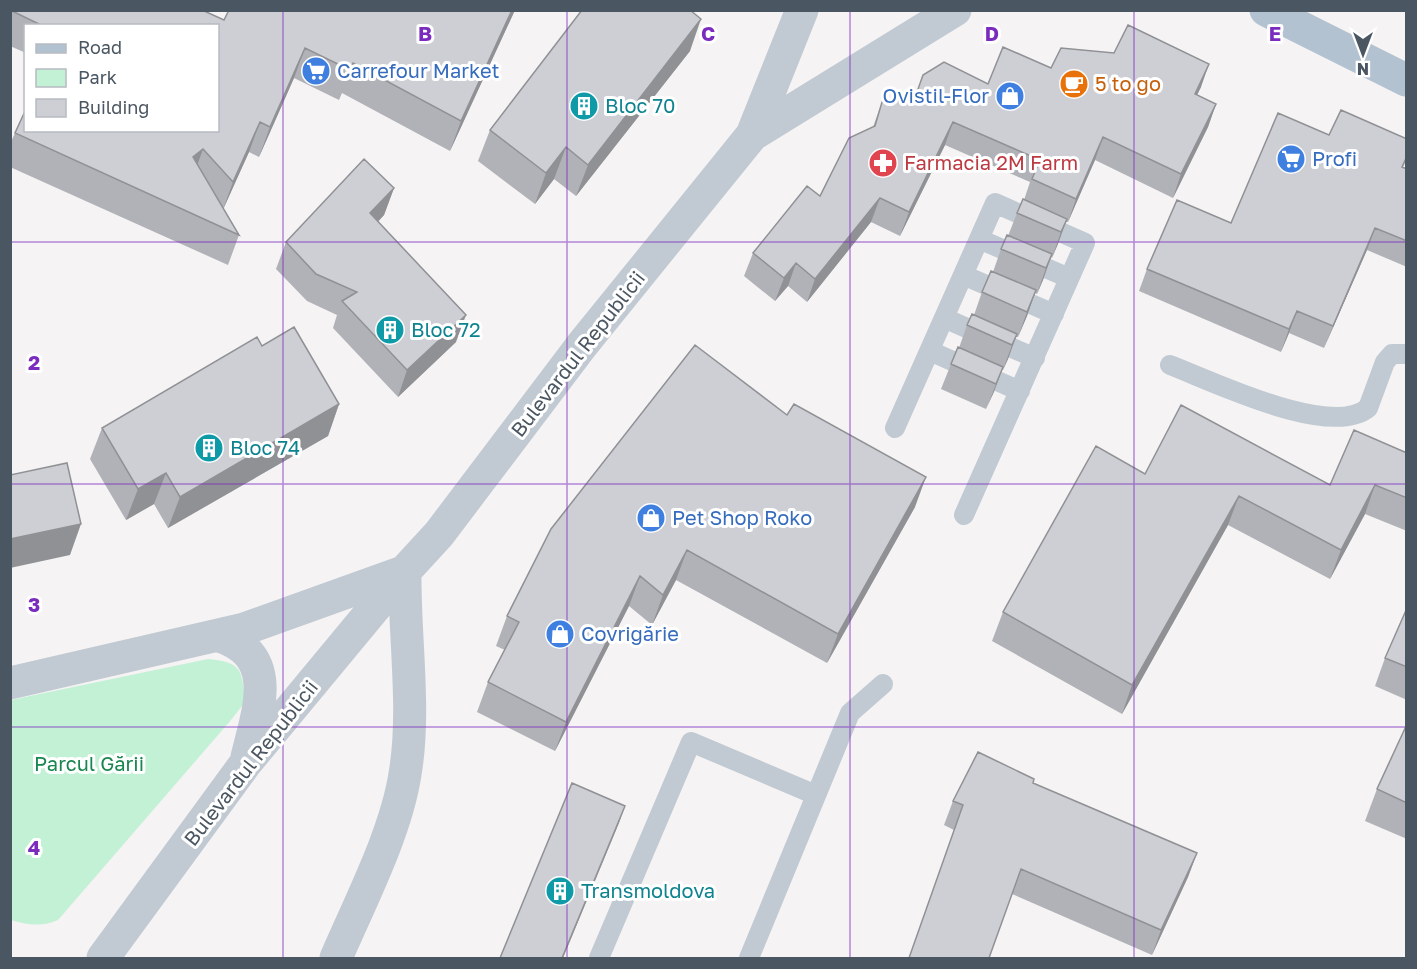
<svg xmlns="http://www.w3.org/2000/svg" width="1417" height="969" viewBox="0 0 1417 969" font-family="'Golos Text',sans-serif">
  <rect width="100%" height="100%" fill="#f5f3f3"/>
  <path fill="#c3f1d5" d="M 208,659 C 243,662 242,671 245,702 L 231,720 L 58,920 C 43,927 26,925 11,920 L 11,700 Z"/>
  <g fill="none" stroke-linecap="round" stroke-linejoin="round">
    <path stroke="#c1cad2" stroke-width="20" d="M 979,239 L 1069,278
      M 963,275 L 1054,314
      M 944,318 L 1035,358
      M 930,351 L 1020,391
      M 1170,365 C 1212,381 1330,439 1368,408 L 1385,362 L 1392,354 L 1406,354
      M 895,428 L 995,203 L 1085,243 L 964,515
      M 599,958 L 691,742 L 816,795
      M 749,958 L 850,713 L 883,684"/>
    <path stroke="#c1cad2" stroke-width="33" d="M 752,135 L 955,10
      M 220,636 C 280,656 258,711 247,757
      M 10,683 L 244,629 L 403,572
      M 103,958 L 245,764 L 405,571 L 439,534 L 582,345 L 752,135 L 802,10
      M 336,958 C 360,902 396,833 405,774 C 416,710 404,636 405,571"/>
    <path stroke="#b3c2d1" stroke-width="33" d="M 1266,10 L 1406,80"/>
  </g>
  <path fill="#b0b2b7" d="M 10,10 L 224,20 L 515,10 L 450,151 L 342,93 L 339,100 L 294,78 L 259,157 L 249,152 L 223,209 L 239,235 L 228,265 L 10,167 L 10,144 L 15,133 L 218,26 L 26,26 L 26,53 L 10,46 Z
    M 582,10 L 691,10 L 690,51 L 576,196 L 554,179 L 535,204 L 478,161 L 490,130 Z
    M 1051,68 L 1201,87 L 1197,95 L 1216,104 L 1208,127 L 1173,198 L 1095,160 L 1068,222 L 1066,222 L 1052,258 L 1051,257 L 1043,280 L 1037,294 L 1035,293 L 1027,316 L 1018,337 L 1016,337 L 1008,359 L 1003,370 L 1002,370 L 986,409 L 941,389 L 951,364 L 959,348 L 967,325 L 974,315 L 982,292 L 993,272 L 1001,249 L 1008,236 L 1017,213 L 1024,200 L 1030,182 L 945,145 L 900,236 L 871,222 L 807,302 L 788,286 L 775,301 L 744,276 L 753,253 L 820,196 L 873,127 L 882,102 L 988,84 Z
    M 1329,135 L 1407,139 L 1407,159 L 1403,167 L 1407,169 L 1407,267 L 1367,250 L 1324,348 L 1289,333 L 1281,352 L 1139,291 L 1147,269 L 1231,223 Z
    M 394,188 L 384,215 L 378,222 L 456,342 L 398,397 L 333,328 L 337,315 L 307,301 L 276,269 L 286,242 Z
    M 262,346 L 339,404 L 328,436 L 168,528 L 154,504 L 126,520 L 90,459 L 102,428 Z
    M 787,415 L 915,507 L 827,663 L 676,580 L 652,625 L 629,606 L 555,751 L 477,712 L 488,682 L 505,650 L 496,646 L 507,616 Z
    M 1407,453 L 1407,531 L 1365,514 L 1330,579 L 1228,525 L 1122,714 L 992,641 L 1003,612 L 1145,474 L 1330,485 Z
    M 1407,608 L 1407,700 L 1375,686 L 1385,658 Z
    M 1407,724 L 1407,839 L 1365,821 L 1377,789 Z
    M 1033,783 L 1197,853 L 1188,877 L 1152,955 L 1012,894 L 954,830 L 944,825 L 953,801 Z"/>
  <path fill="#909195" d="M 512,10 L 515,10 L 450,151 L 461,121 Z
    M 701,19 L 690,51 L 576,196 L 588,165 Z
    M 305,48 L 294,78 L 259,157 L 270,127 Z
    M 1209,64 L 1201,87 L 1186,117 L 1195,94 Z
    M 1216,104 L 1208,127 L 1173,198 L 1181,174 Z
    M 260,122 L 249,152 L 222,212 L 233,182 Z
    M 953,122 L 945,145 L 900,236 L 909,212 Z
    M 1103,137 L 1095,160 L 1068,222 L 1076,199 Z
    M 566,147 L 554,179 L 535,204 L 546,173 Z
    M 203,149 L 192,180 L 193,157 Z
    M 394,188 L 384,215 L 360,240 L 370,213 Z
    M 880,198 L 871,222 L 807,302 L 815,279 Z
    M 1067,219 L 1058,244 L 1052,258 L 1061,232 Z
    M 1375,228 L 1367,250 L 1324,348 L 1333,326 Z
    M 1052,254 L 1043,280 L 1037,294 L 1046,268 Z
    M 796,263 L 788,286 L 775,301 L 784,278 Z
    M 1036,290 L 1027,316 L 1018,337 L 1027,312 Z
    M 1297,311 L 1289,333 L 1281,352 L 1289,329 Z
    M 466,315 L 456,342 L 398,397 L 407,370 Z
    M 1017,334 L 1008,359 L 1003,370 L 1012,345 Z
    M 1003,367 L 994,392 L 986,409 L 996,384 Z
    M 339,404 L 328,436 L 168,528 L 180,497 Z
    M 166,473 L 154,504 L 126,520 L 138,489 Z
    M 926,477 L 915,507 L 827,663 L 838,634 Z
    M 1375,485 L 1365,514 L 1330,579 L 1341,550 Z
    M 1239,496 L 1228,525 L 1122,714 L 1132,685 Z
    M 81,524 L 70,555 L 10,568 L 10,539 Z
    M 687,550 L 676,580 L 652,625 L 663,595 Z
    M 640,576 L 629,606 L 555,751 L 566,722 Z
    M 625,806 L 619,823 L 563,958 L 562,958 Z
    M 1197,853 L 1188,877 L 1152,955 L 1161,930 Z"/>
  <path fill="#cdcfd5" stroke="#909195" stroke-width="1.5" d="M 10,10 L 202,10 L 224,20 L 229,10 L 512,10 L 461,121 L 353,63 L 350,70 L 305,48 L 270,127 L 260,122 L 233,182 L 203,149 L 193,157 L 239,235 L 15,133 L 26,109 L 26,130 L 218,130 L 218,26 L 43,26 Z
    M 582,10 L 690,10 L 701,19 L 588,165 L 566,147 L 546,173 L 490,130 Z
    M 1128,25 L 1209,64 L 1195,94 L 1216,104 L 1181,174 L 1103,137 L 1076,199 L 1032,179 L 1040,160 L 953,122 L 909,212 L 880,198 L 815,279 L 796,263 L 784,278 L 753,253 L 807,186 L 820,196 L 849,138 L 875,126 L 882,102 L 917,92 L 923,75 L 944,62 L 988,84 L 1003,47 L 1051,68 L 1061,48 L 1114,53 Z
    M 1341,110 L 1407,139 L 1407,156 L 1402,167 L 1407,169 L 1407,241 L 1375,228 L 1333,326 L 1297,311 L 1289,329 L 1147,269 L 1177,200 L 1231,223 L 1278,113 L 1329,135 Z
    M 364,159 L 394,188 L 370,213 L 466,315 L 407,370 L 342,301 L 357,292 L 316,274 L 286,242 Z
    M 1023,199 L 1067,219 L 1061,232 L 1017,213 Z
    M 1007,235 L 1052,254 L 1046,268 L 1001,249 Z
    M 991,271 L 1036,290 L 1027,312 L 982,292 Z
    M 972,314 L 1017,334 L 1012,345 L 967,325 Z
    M 294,327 L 339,404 L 180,497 L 166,473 L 138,489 L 102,428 L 257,337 L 262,346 Z
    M 695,345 L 787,415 L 794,404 L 926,477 L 838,634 L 687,550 L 663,595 L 640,576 L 566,722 L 488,682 L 519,622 L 507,616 L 551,529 Z
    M 958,347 L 1003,367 L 996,384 L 951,364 Z
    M 1181,405 L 1330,485 L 1354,430 L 1407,453 L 1407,498 L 1375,485 L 1341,550 L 1239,496 L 1132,685 L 1003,612 L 1096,446 L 1145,474 Z
    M 67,463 L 81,524 L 10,539 L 10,475 Z
    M 1407,608 L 1407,667 L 1385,658 Z
    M 1407,724 L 1407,803 L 1377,789 Z
    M 978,752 L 1034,779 L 1033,783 L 1197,853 L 1161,930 L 1021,869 L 989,958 L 909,958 L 963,805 L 953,801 Z
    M 572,783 L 625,806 L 562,958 L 500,958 Z"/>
  <path fill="none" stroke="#7b2cbf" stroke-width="1.5" stroke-opacity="0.55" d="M 283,10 L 283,958M 567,10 L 567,958M 850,10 L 850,958M 1134,10 L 1134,958M 10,242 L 1406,242M 10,484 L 1406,484M 10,727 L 1406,727"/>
  <defs>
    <g id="supermarket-disc" transform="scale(1.5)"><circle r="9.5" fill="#3f7fe0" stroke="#fff"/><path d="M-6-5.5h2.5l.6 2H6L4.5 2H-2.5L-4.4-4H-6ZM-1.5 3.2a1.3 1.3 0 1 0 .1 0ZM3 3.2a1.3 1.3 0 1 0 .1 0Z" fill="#fff"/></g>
    <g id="cafe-disc" transform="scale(1.5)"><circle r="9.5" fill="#e8710a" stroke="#fff"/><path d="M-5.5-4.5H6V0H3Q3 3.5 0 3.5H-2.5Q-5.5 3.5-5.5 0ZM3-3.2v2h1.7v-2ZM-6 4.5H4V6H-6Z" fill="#fff"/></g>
    <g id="shop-disc" transform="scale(1.5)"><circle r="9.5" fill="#3f7fe0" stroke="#fff"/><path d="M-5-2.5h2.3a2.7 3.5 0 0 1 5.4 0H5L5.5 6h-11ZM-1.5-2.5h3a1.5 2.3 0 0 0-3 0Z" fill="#fff"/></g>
    <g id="building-disc" transform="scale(1.5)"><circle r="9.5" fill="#0f9aa8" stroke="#fff"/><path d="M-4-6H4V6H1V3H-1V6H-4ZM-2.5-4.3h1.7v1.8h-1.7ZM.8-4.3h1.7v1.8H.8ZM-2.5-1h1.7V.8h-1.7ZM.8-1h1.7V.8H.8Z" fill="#fff"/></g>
    <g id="pharmacy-disc" transform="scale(1.5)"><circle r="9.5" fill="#e0444e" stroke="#fff"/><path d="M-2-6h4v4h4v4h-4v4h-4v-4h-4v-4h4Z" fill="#fff"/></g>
  </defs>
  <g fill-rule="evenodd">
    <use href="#supermarket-disc" x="316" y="71"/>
    <use href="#cafe-disc" x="1074" y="84"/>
    <use href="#shop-disc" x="1010" y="96"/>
    <use href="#building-disc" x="584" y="106"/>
    <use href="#supermarket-disc" x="1291" y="159"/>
    <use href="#pharmacy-disc" x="883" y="163"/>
    <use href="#building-disc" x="390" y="330"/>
    <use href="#building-disc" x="209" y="448"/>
    <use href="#shop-disc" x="651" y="518"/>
    <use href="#shop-disc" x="560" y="634"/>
    <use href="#building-disc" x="560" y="891"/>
  </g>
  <g text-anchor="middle" stroke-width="6" stroke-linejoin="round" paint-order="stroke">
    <g font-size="20" fill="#366cbe" stroke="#fff" text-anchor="start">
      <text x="337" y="78">Carrefour Market</text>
      <text x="989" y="103" text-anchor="end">Ovistil-Flor</text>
      <text x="1312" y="166">Profi</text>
      <text x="672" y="525">Pet Shop Roko</text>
      <text x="581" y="641">Covrigărie</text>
    </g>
    <g font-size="20" fill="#c56008" stroke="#fff" text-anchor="start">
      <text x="1095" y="91">5 to go</text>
    </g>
    <g font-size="20" fill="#0d838f" stroke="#fff" text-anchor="start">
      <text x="605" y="113">Bloc 70</text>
      <text x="411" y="337">Bloc 72</text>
      <text x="230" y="455">Bloc 74</text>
      <text x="581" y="898">Transmoldova</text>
    </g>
    <g font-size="20" fill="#be3a42" stroke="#fff" text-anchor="start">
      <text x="904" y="170">Farmacia 2M Farm</text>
    </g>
    <g font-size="20" fill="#4a5661" stroke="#fff">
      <text transform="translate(578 354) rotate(-52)" y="7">Bulevardul Republicii</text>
      <text transform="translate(251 763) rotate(-52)" y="7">Bulevardul Republicii</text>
    </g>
    <g font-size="20" fill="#17864f" stroke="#fff">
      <text x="89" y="771">Parcul Gării</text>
    </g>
  </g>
  <g font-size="20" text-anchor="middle" font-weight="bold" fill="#7b2cbf" stroke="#fff" stroke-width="6" stroke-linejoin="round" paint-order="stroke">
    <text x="425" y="41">B</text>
    <text x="708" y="41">C</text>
    <text x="992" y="41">D</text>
    <text x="1275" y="41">E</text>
    <text x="34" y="370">2</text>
    <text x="34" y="612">3</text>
    <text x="34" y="855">4</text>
  </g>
  <rect width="1417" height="969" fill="none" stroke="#4a5661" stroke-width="24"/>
  <rect x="24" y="24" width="195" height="108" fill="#ffffff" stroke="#b7bbc0" stroke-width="1.5"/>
  <rect x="36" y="44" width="30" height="9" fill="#b3c2d1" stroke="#b7bbc0" stroke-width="1.5"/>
  <text x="78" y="54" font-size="18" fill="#4a5661">Road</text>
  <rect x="36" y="69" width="30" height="18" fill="#c3f1d5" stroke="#b7bbc0" stroke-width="1.5"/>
  <text x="78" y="84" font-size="18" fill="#4a5661">Park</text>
  <rect x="36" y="99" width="30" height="18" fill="#cdcfd5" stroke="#b7bbc0" stroke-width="1.5"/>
  <text x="78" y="114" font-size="18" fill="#4a5661">Building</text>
  <g transform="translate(1363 54) rotate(180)" stroke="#ffffff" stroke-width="4.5" paint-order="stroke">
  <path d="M0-4.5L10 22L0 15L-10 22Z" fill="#4a5661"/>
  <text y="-9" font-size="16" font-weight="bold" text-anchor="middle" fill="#4a5661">N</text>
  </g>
</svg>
